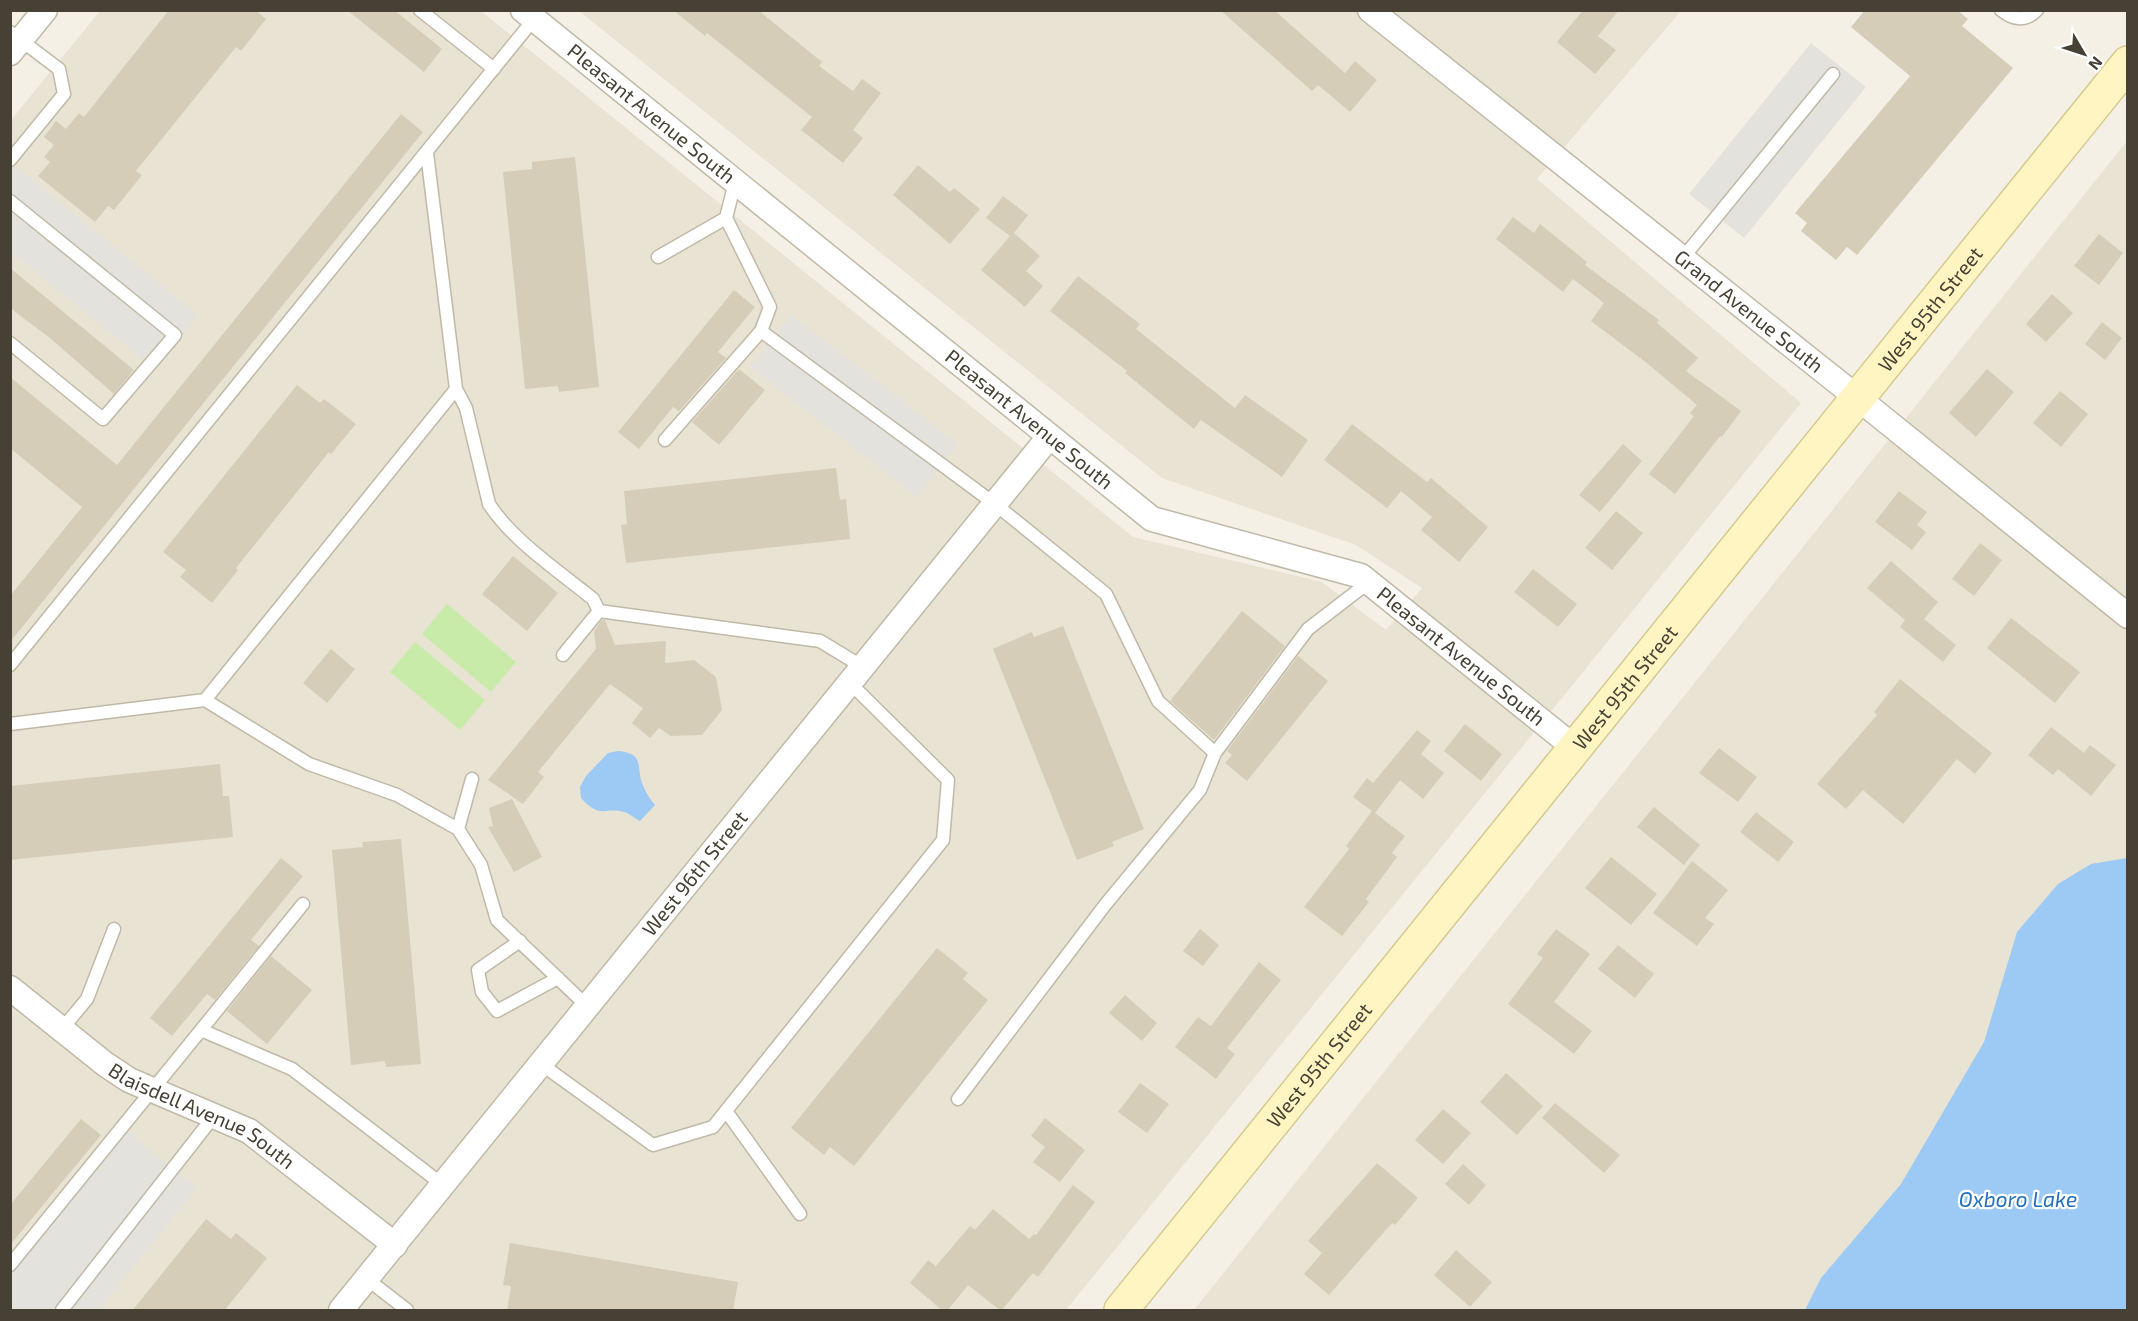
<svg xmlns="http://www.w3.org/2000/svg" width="2138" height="1321" viewBox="0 0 2138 1321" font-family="'Exo 2',sans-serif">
  <rect width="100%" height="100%" fill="#f4f0e5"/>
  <path fill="#e8e3d2" d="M 100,11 L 481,11 L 1133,537 L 1322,582 L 1386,630 L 1422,588 L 1356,545 L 1162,478 L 579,11 L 1681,11 L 1537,179 L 1801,403 L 1066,1310 L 11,1310 L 11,120 Z
    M 2127,141 L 2127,1310 L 1194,1310 Z"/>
  <path fill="#c9ebaa" d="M 447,604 L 516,662 L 491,692 L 422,634 Z
    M 415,642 L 485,700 L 460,730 L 390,672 Z"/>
  <path fill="#e4e2dd" d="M 1811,43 L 1866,87 L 1744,238 L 1689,194 Z
    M 10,162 L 198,315 L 155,369 L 11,252 Z
    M 791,315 L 958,444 L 917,497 L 750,367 Z
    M 116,1122 L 197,1188 L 98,1310 L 11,1310 L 11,1253 Z"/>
  <path fill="#9ccaf5" d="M 618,751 C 645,754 636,765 642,783 C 645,791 649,798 655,805 L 640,821 C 636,819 631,815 627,813 C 605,805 602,821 581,798 L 580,787 L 586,776 L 608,753 Z
    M 2127,858 L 2127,1310 L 1805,1310 L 1821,1278 L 1901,1184 L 1984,1042 L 2017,932 L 2058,884 L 2091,864 Z"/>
  <path fill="#d6cdb9" d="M 169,10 L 255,10 L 266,19 L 241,51 L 236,47 L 136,171 L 142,175 L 114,210 L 108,206 L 95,222 L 38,176 L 50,162 L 44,157 L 54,145 L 44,137 L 56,121 L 66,129 L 79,113 L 84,117 Z
    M 347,10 L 394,10 L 442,49 L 424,72 Z
    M 673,10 L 758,10 L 822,62 L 819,66 L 853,91 L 862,79 L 881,93 L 853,130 L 863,138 L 843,163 L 801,130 L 812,117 L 707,33 L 705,36 Z
    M 1220,10 L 1274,10 L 1345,73 L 1355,61 L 1377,80 L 1350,112 L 1318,85 L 1312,91 Z
    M 1583,10 L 1619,10 L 1598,36 L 1616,50 L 1595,74 L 1557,42 Z
    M 1865,10 L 1957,10 L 1968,19 L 1962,26 L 2013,68 L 1857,255 L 1847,247 L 1836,260 L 1801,231 L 1807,223 L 1795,213 L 1910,76 L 1851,27 Z
    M 401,114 L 423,132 L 10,642 L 10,596 L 82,507 L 10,448 L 10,377 L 117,465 Z
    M 575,157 L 599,387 L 559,392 L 558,386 L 525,389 L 503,172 L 532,169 L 532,162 Z
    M 918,165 L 950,192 L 954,188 L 980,209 L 950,244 L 893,195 Z
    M 1003,196 L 1028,215 L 1014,233 L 1040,256 L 1026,271 L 1043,286 L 1025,307 L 981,270 L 1010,236 L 986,218 Z
    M 1513,217 L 1534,233 L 1540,224 L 1587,262 L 1585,265 L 1659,320 L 1657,323 L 1698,358 L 1686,371 L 1741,411 L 1722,437 L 1720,436 L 1675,494 L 1649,474 L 1694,416 L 1690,413 L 1697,405 L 1648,364 L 1591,321 L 1604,303 L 1573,279 L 1563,292 L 1496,239 Z
    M 2099,234 L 2123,253 L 2099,285 L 2074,266 Z
    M 10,268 L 134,370 L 114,394 L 50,338 L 10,308 Z
    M 1078,276 L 1140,324 L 1136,329 L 1235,408 L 1245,395 L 1308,440 L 1282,477 L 1201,420 L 1194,429 L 1125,373 L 1127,371 L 1050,311 Z
    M 734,290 L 755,307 L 718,352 L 726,358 L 679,411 L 673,407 L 639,449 L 618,432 Z
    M 2052,294 L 2073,313 L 2046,342 L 2026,324 Z
    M 2102,322 L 2122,338 L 2105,360 L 2085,344 Z
    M 739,369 L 765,390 L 719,445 L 692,422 Z
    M 1987,369 L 2014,392 L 1976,437 L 1949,413 Z
    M 297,385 L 320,403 L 324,399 L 356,424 L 331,454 L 329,452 L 236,568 L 238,570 L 212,603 L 180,577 L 186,570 L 163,552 Z
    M 2060,391 L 2088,414 L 2061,447 L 2033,423 Z
    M 1352,424 L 1427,482 L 1431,478 L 1488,527 L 1459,562 L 1421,530 L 1432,517 L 1401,491 L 1387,508 L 1324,460 Z
    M 1623,444 L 1642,461 L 1600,512 L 1579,495 Z
    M 836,468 L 840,500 L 846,499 L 850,539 L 626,563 L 621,525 L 627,524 L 624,491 Z
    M 1899,491 L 1927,512 L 1917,525 L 1926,532 L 1912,550 L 1875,522 Z
    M 1616,511 L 1643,533 L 1612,570 L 1585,548 Z
    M 1980,543 L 2002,560 L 1974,596 L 1952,579 Z
    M 513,556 L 558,593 L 527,631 L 482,594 Z
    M 1891,561 L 1938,602 L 1924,619 L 1956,645 L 1943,662 L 1900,627 L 1905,620 L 1867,588 Z
    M 1533,569 L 1577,604 L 1558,627 L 1514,592 Z
    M 1242,611 L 1285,646 L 1214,740 L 1170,701 Z
    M 2011,618 L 2080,672 L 2055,703 L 1987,648 Z
    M 602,620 L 605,620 L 615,645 L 666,641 L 665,663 L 694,660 L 716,677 L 722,710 L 702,735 L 671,736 L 659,728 L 650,738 L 632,723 L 643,708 L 610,684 L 538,772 L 544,777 L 523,804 L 488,780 L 596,649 L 594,631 Z
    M 1063,626 L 1144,829 L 1112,842 L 1114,846 L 1077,860 L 993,649 L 1032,632 L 1034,637 Z
    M 331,649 L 355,669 L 327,703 L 303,683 Z
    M 1298,656 L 1328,681 L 1247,781 L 1225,763 L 1232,755 L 1227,751 Z
    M 1900,679 L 1992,753 L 1975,774 L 1957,759 L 1903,824 L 1863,790 L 1846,809 L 1817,784 L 1877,715 L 1874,712 Z
    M 1465,724 L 1502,754 L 1481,781 L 1444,751 Z
    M 2051,727 L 2084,753 L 2090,745 L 2116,765 L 2091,796 L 2058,769 L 2053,775 L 2028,755 Z
    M 1417,730 L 1431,741 L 1421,754 L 1444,773 L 1423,799 L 1400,780 L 1375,813 L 1405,836 L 1392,853 L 1397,857 L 1366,899 L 1369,902 L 1342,936 L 1304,907 L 1349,849 L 1346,846 L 1372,811 L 1353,797 L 1367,778 L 1373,783 Z
    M 1719,748 L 1757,777 L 1738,802 L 1699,773 Z
    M 220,764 L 223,796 L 229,796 L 233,837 L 10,860 L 10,786 Z
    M 512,799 L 542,857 L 514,872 L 488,827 L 493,826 L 489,808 Z
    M 1654,807 L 1700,845 L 1684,865 L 1637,827 Z
    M 1756,812 L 1794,842 L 1778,862 L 1740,832 Z
    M 401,839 L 421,1064 L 386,1067 L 385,1061 L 351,1065 L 332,850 L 363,847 L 362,842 Z
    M 1611,857 L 1657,894 L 1631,925 L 1585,888 Z
    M 281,858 L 303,876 L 251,940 L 259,946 L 215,1000 L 207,994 L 172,1036 L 150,1018 Z
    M 1692,861 L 1728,890 L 1705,918 L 1714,924 L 1697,946 L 1653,913 Z
    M 1200,929 L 1219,945 L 1203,966 L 1183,951 Z
    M 1556,929 L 1590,954 L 1554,1002 L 1592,1031 L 1574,1054 L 1508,1004 L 1543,958 L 1537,954 Z
    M 1618,945 L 1654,974 L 1635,998 L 1598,969 Z
    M 937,948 L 968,973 L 963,979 L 988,1000 L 854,1166 L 830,1147 L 824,1155 L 791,1128 Z
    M 271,956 L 312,990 L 267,1044 L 227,1011 Z
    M 1259,962 L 1281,980 L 1227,1048 L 1235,1054 L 1216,1079 L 1175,1047 L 1198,1017 L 1211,1026 Z
    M 1125,995 L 1157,1023 L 1142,1041 L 1109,1013 Z
    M 1506,1073 L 1543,1106 L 1517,1135 L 1480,1102 Z
    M 1140,1083 L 1169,1104 L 1147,1133 L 1118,1112 Z
    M 1555,1103 L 1620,1155 L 1604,1173 L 1542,1118 Z
    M 1443,1109 L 1471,1133 L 1443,1164 L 1415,1140 Z
    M 1045,1118 L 1085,1150 L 1060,1182 L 1033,1162 L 1045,1147 L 1031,1136 Z
    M 81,1119 L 101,1135 L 10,1245 L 10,1205 Z
    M 1377,1163 L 1418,1198 L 1395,1225 L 1392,1223 L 1329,1295 L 1304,1274 L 1322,1253 L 1308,1241 Z
    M 1463,1164 L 1486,1185 L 1469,1205 L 1445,1184 Z
    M 1073,1185 L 1095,1202 L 1038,1277 L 1033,1273 L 1001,1311 L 968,1285 L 947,1311 L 943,1311 L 910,1283 L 928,1260 L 936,1266 L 970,1226 L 975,1230 L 993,1209 L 1029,1239 L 1034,1234 L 1036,1235 Z
    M 206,1219 L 231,1239 L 236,1233 L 267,1258 L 224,1311 L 132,1311 Z
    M 510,1243 L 738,1282 L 733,1311 L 507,1311 L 511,1286 L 503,1285 Z
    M 1456,1250 L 1492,1282 L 1470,1307 L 1434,1275 Z"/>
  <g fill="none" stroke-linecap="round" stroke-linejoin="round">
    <g stroke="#c0b9a7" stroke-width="15">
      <path id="lane" d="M 420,10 L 494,69
        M 2001,10 C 2013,20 2026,22 2037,10
        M 10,32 L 59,69 L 64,94 L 10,160
        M 10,201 L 175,335 L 103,419 L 10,343
        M 658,257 L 726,218
        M 1682,259 L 1833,74
        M 761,331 L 995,504 L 1106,594 L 1158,701 L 1215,753 L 1308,629 L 1369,582
        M 456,389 L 466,408 L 489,504 C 512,540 560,572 593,599 L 599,611
        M 665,440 L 761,331 L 770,307 L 726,218 L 735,182
        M 599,611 L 820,641 L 863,667
        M 563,655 L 599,611
        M 10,665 L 534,19
        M 205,700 L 456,389 L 427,153
        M 10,724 L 205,700 L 309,764 L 397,795 L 458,829 L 481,865 L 497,920 L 588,1007
        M 458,829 L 472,779
        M 520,941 L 478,970 L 482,992 L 497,1011 L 558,978
        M 62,1029 L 87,999 L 114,929
        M 201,1030 L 303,904
        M 541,1064 L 653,1145 L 713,1127 L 943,840 L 948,780 L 850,683
        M 958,1099 L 1105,905 L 1200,790 L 1215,753
        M 726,1111 L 800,1214
        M 10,1265 L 201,1030 L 292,1069 L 443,1185
        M 367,1279 L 407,1310
        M 62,1310 L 214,1116"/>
    </g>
    <g stroke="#c0b9a7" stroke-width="27">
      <g id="street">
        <path id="s1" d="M 523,10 L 1152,519 L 1361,576 L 1575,748"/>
        <path id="s2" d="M 1370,10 L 1859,399 L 2128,616"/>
        <path d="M 10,53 L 45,10"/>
        <path id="s3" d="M 10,988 L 105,1064 L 129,1080 L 249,1131 L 395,1245"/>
        <path id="s4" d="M 341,1310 L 1049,437"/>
      </g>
    </g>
    <g stroke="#d6ca91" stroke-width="36">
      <g id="secondary">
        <path id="s5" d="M 1121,1310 C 1457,895 1794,481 2128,63"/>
      </g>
    </g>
    <use href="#lane" stroke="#fff" stroke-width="12"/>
    <use href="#street" stroke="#fff" stroke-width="24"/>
    <use href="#secondary" stroke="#fff5c3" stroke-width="33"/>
  </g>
  <g text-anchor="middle" stroke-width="4.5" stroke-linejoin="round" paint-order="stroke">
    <g font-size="20" fill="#464134" stroke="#fff">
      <text dy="7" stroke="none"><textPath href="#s1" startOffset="165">Pleasant Avenue South</textPath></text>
      <text dy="7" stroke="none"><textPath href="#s5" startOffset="1287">West 95th Street</textPath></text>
      <text dy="7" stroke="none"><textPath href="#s2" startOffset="484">Grand Avenue South</textPath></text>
      <text dy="7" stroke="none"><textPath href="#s1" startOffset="651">Pleasant Avenue South</textPath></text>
      <text dy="7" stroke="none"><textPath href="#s1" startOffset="1154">Pleasant Avenue South</textPath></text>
      <text dy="7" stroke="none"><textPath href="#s5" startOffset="801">West 95th Street</textPath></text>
      <text dy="7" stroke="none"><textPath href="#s4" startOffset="562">West 96th Street</textPath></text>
      <text dy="7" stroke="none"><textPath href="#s5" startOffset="315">West 95th Street</textPath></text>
      <text dy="7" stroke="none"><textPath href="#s3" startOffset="232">Blaisdell Avenue South</textPath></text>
    </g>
    <g font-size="21" font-style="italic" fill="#2570ba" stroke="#fff">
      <text x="2018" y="1207">Oxboro Lake</text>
    </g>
  </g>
  <rect width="2138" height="1321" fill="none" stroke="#464134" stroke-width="24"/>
  <g transform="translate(2084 54) rotate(129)" stroke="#ffffff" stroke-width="4.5" paint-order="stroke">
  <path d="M0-4.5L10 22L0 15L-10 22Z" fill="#464134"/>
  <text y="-9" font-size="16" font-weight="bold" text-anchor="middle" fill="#464134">N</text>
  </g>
</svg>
